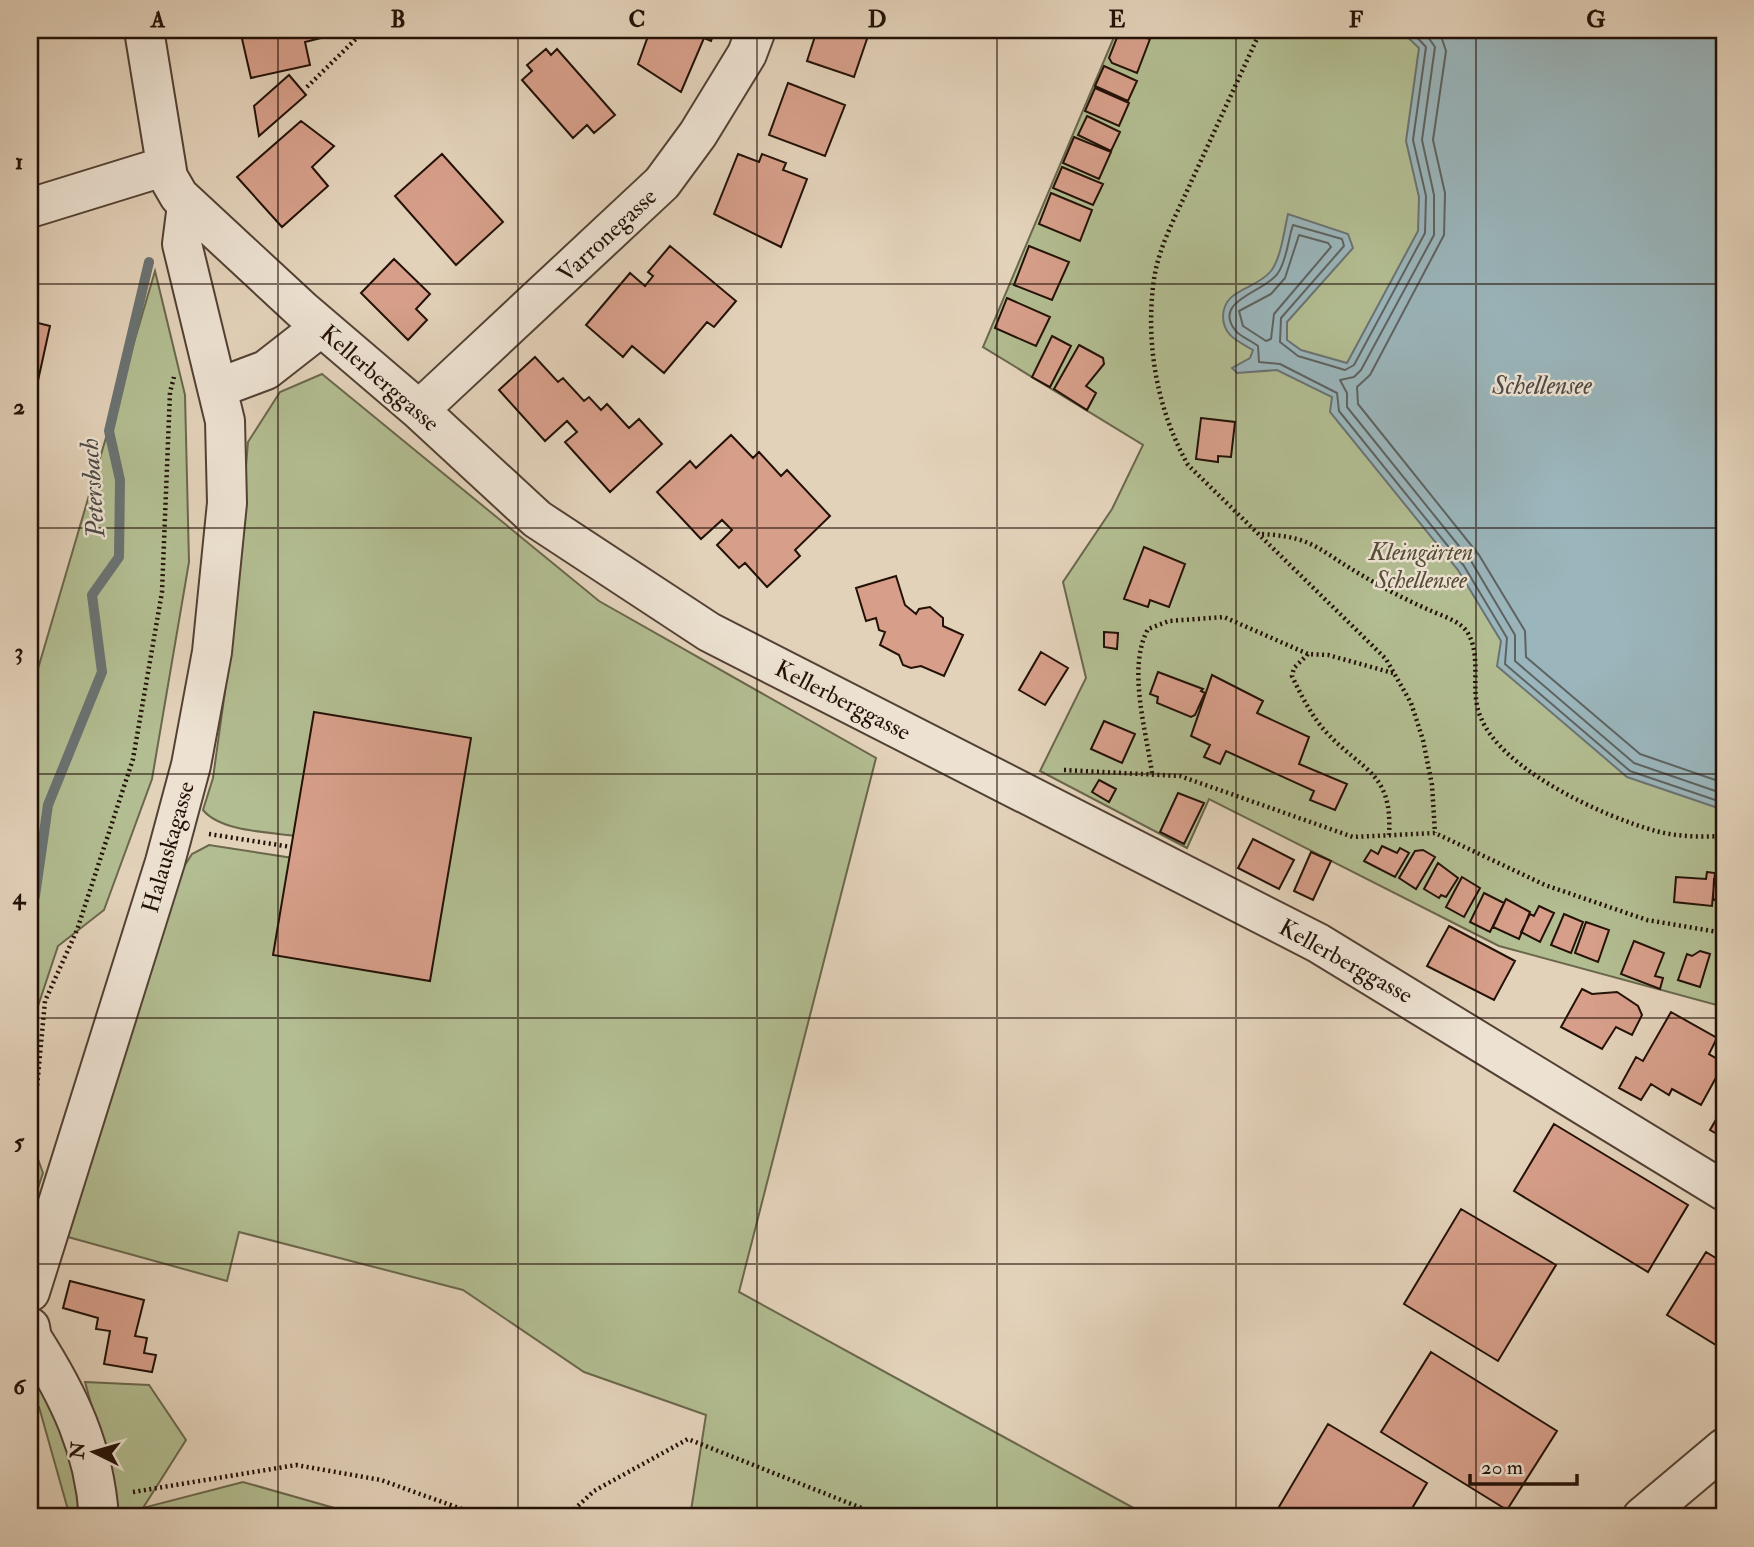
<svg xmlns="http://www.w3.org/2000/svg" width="1754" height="1547" viewBox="0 0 1754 1547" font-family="'IM FELL Double Pica',serif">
  <rect width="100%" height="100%" fill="#e3d2ba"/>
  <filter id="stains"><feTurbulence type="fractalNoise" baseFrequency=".00286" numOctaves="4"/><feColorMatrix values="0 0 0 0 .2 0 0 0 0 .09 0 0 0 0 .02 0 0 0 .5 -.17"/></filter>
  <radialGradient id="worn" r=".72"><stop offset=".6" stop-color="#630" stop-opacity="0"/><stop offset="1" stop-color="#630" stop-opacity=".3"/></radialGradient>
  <path fill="#b2bd91" stroke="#6a674c" stroke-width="2" d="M 1117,30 L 1724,30 L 1724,1007 L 1499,946 L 1209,799 L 1187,848 L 1040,771 L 1086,678 L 1063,582 L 1112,509 L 1143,445 L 983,347 Z
    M 155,271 L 185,395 L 189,562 L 152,779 L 104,910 L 58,946 L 30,1030 L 30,696 Z
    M 322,374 L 599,601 L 876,758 L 739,1292 L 1150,1517 L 690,1517 L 706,1415 L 584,1372 L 463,1290 L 239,1232 L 227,1281 L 68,1237 L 178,876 L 192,854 L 209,845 L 293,858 L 297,836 C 270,832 221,832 203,810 L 213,778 L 231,648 L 248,442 L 280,392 Z
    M 30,1137 L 43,1173 L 30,1212 Z
    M 30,1373 L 54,1405 L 86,1484 L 84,1517 L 70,1517 L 39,1407 L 30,1402 Z
    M 85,1382 L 149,1385 L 186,1440 L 143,1508 L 243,1482 L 366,1517 L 114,1517 L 111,1475 Z"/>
  <path fill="#9ab5bb" stroke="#6a7373" stroke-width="2" d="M 1400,30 L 1724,30 L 1724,810 L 1627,777 L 1497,666 L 1501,641 L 1458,570 L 1330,412 L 1332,397 L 1277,370 L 1237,373 L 1232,368 L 1250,358 L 1253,350 C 1238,341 1223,336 1223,316 C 1224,288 1256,290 1271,271 C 1281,258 1284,231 1288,214 L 1348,234 L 1353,248 L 1287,322 L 1287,340 L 1301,350 L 1347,363 L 1418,231 L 1419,197 L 1406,141 L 1419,48 Z"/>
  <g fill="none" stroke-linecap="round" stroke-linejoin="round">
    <path stroke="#5e6361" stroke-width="2" d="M 1410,30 L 1426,47 L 1413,140 L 1426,196 L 1425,233 L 1354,365 L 1345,370 L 1298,356 L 1280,342 L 1281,318 L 1344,246 L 1342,239 L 1293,225 C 1288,239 1287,260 1278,273 C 1266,292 1212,300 1235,330 C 1240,337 1251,340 1258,346 L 1259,362 L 1280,364 L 1337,393 L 1339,411 L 1464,566 L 1507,638 L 1505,664 L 1630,771 L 1724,803
      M 1423,30 L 1435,47 L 1422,140 L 1434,195 L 1434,235 L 1361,370 L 1354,377 L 1340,380 L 1347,393 L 1347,407 L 1471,561 L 1515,635 L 1515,661 L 1634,763 L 1724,794
      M 1439,30 L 1446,51 L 1433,140 L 1445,193 L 1444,235 L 1370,375 L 1357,387 L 1358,404 L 1479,555 L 1525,631 L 1526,657 L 1640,754 L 1724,783
      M 1299,235 L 1328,243 L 1331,247 L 1274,314 L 1271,339 L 1266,341 L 1243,326 L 1239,311 L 1271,294 L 1285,278 Z"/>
    <path stroke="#6a7373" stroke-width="10" d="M 30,903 L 35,896 L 48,805 L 102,672 L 92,595 L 119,557 L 120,480 L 109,431 L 149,262"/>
  </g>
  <path fill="#d79f8a" stroke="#231107" stroke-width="2" d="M 240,30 L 327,30 L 329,36 L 305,42 L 310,65 L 251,78 Z
    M 643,30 L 715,30 L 711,41 L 704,38 L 681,92 L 638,64 L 648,36 L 641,33 Z
    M 817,30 L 849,30 L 868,36 L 854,77 L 807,61 Z
    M 1120,30 L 1150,39 L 1137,73 L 1112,63 L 1109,58 Z
    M 546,49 L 551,55 L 557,49 L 615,115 L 594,133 L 587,125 L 573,138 L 522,80 L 532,71 L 527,65 Z
    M 1104,66 L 1137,81 L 1128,101 L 1095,86 Z
    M 289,75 L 306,95 L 259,136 L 254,106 Z
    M 788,83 L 845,105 L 825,156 L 769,135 Z
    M 1095,88 L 1129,103 L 1119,126 L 1085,111 Z
    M 1087,116 L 1120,132 L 1111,151 L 1078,135 Z
    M 301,121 L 334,146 L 312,167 L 328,186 L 282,227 L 237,177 Z
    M 1074,137 L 1111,152 L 1099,179 L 1063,163 Z
    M 442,154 L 503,222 L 456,265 L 395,196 Z
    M 738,154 L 759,162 L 762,154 L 786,163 L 783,170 L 807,179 L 781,247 L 714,214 Z
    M 1062,167 L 1103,184 L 1093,205 L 1053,188 Z
    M 1051,193 L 1092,210 L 1080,241 L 1039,224 Z
    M 670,246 L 736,301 L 714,327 L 707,322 L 664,373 L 632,346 L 623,357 L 586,325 L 630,273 L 645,286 L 653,276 L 648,272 Z
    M 1029,246 L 1069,262 L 1052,300 L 1014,285 Z
    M 394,259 L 430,294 L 416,309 L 427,320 L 408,340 L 361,293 Z
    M 1007,298 L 1050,317 L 1036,346 L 995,328 Z
    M 30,321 L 50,326 L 30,417 Z
    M 1052,336 L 1071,346 L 1050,387 L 1032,377 Z
    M 1079,345 L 1103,358 L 1104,364 L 1086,386 L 1096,393 L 1087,410 L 1054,389 Z
    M 535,357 L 558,382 L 563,378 L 584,401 L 589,397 L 601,410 L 607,404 L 629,428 L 639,419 L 662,444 L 610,492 L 565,442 L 577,432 L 567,421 L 545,441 L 499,390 Z
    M 1201,418 L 1235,422 L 1231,457 L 1218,456 L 1218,462 L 1196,459 Z
    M 731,435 L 753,458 L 759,452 L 781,476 L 787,470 L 830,516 L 795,550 L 800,556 L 767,587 L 745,563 L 739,568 L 717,545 L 732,530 L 722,520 L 701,539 L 657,492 L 690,461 L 696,468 Z
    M 1144,547 L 1185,564 L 1169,607 L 1150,600 L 1148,607 L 1124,599 Z
    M 896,576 L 905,605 L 916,614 L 919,609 L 930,607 L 943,618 L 943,626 L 963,635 L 944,676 L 921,666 L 911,668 L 903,665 L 899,655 L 880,645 L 885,632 L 879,630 L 876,618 L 866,621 L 856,588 Z
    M 1104,632 L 1118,633 L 1117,649 L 1104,647 Z
    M 1041,652 L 1068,668 L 1045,705 L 1019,690 Z
    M 1158,672 L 1203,689 L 1201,691 L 1205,693 L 1195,715 L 1191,717 L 1157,703 L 1158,697 L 1150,694 Z
    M 1212,675 L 1263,701 L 1257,713 L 1309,737 L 1299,764 L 1347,784 L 1335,810 L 1310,800 L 1314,791 L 1226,751 L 1220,764 L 1204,757 L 1210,745 L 1191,736 Z
    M 314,712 L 471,738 L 430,981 L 273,955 Z
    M 1104,721 L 1135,734 L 1122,763 L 1091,749 Z
    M 1099,780 L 1116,789 L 1109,802 L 1092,792 Z
    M 1178,793 L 1204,803 L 1184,844 L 1160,832 Z
    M 1253,839 L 1294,860 L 1279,889 L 1238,868 Z
    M 1382,846 L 1397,853 L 1400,848 L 1409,853 L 1395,877 L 1364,861 L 1371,850 L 1378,854 Z
    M 1423,850 L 1435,857 L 1416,889 L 1399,878 L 1415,851 Z
    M 1311,852 L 1331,861 L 1313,900 L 1294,891 Z
    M 1438,863 L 1458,878 L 1446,897 L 1441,895 L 1439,898 L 1424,889 Z
    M 1707,872 L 1715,873 L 1712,906 L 1674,902 L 1676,877 L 1706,879 Z
    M 1462,877 L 1480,888 L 1464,917 L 1446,907 Z
    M 1714,879 L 1724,880 L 1724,906 L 1717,905 L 1717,900 L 1713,899 Z
    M 1484,893 L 1504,903 L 1490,932 L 1470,922 Z
    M 1506,899 L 1530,912 L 1519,939 L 1493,927 Z
    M 1539,906 L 1554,913 L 1540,942 L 1521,932 L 1530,914 L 1534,916 Z
    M 1564,914 L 1583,922 L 1571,953 L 1551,945 Z
    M 1586,922 L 1609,930 L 1598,962 L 1575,953 Z
    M 1449,926 L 1515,961 L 1494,1000 L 1427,966 Z
    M 1634,941 L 1664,953 L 1655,976 L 1663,978 L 1660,989 L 1621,974 Z
    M 1700,951 L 1710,954 L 1700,987 L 1678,980 L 1687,954 L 1692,956 Z
    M 1582,989 L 1592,994 L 1617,992 L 1638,1006 L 1642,1015 L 1632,1035 L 1616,1027 L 1602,1049 L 1561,1027 Z
    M 1671,1012 L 1717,1038 L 1709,1054 L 1724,1063 L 1701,1105 L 1672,1089 L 1669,1095 L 1651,1084 L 1641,1100 L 1619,1088 L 1636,1057 L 1643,1061 Z
    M 1724,1106 L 1724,1138 L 1710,1130 Z
    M 1554,1124 L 1688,1205 L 1648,1272 L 1514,1191 Z
    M 1461,1209 L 1556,1265 L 1498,1361 L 1404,1304 Z
    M 1706,1252 L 1724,1263 L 1724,1350 L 1667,1315 Z
    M 70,1281 L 144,1300 L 135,1336 L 147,1338 L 144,1353 L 156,1355 L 152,1372 L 104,1364 L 110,1331 L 96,1329 L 98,1318 L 63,1308 Z
    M 1431,1352 L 1557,1431 L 1507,1510 L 1381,1432 Z
    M 1328,1424 L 1427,1483 L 1407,1517 L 1273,1517 Z"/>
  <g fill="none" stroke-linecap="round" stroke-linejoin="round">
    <g stroke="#534134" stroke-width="42">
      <path id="minor" d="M 144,30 L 168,177 L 179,196 L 302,310 L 419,410 L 537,519 L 709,632 L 1318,943 L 1724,1191
        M 30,208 L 166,166
        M 218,388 L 266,370 L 321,327
        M 419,410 L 662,183 L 698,134 L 747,54 L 756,30
        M 30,1292 L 165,862 L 191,765 L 212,652 L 227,503 L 225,421 L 182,244 L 187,205
        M 30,1327 L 32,1338 C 69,1396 94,1447 99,1517
        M 1642,1517 L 1724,1448"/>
    </g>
    <path stroke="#231107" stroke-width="4.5" stroke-dasharray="2 3.5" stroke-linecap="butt" d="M 1261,30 C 1238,80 1215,130 1192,180 C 1178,212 1159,245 1154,279 C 1145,343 1157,410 1188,465 L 1386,659 L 1411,703 L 1423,740 L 1432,785 L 1435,833
      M 307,87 L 365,30
      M 1262,534 C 1277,535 1289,536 1303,541 C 1318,546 1332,557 1345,565 C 1372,582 1400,597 1429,610 C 1442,616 1462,621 1469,635 C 1482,660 1469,692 1481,718 C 1502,770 1604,817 1656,831 C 1678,837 1701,837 1724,836
      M 1308,654 L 1294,668 L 1292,676 C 1301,695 1312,717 1326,732 C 1362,771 1393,772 1389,835
      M 1064,770 L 1180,776 L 1353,837 L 1435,833 L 1545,885 L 1647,920 L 1724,933
      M 1152,773 C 1146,730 1127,667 1148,629 L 1169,621 L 1224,617 L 1308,654 L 1328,655 L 1393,673
      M 209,834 L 291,847
      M 30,1112 L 37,1087 L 45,1001 L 77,930 L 133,759 L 162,592 L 170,392 L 174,377
      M 133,1492 L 296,1465 L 381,1480 L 484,1517
      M 566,1517 L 594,1491 L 688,1439 L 884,1517"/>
    <use href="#minor" stroke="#ede2d2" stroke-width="38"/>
  </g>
  <path fill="none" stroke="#231107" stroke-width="2" stroke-opacity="0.55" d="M 278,30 L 278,1517M 518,30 L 518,1517M 757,30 L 757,1517M 997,30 L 997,1517M 1236,30 L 1236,1517M 1476,30 L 1476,1517M 30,284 L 1724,284M 30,528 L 1724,528M 30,774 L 1724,774M 30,1018 L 1724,1018M 30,1264 L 1724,1264"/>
  <g text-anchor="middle" stroke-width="5" stroke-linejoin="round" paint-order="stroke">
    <g font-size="24" fill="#231107" stroke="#ede2d2">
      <text transform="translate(607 235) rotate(-43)" y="8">Varronegasse</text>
      <text transform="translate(380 378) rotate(41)" y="8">Kellerberggasse</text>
      <text transform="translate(843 700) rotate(27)" y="8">Kellerberggasse</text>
      <text transform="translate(168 847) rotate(-74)" y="8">Halauskagasse</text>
      <text transform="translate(1346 961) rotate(29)" y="8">Kellerberggasse</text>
    </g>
    <g font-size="24" font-style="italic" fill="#554d37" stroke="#ede2d2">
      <text x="1421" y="560">Kleingärten<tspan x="1421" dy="28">Schellensee</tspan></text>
    </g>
    <g font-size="26" font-style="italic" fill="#4d4a46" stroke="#ede2d2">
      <text x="1542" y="394">Schellensee</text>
      <text transform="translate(92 488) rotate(-94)" y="9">Petersbach</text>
    </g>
  </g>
  <rect width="1754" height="1547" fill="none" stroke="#e3d2ba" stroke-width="77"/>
  <g transform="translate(94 1452) rotate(275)" stroke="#ede2d2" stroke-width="5" paint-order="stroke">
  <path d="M0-5L12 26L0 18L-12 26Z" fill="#231107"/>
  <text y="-10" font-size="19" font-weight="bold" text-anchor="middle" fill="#231107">N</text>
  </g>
  <path d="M1470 1474v10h107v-10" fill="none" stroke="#231107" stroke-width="3.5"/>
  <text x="1481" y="1474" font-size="21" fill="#231107" stroke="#ede2d2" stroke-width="5" paint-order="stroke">20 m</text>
  <rect x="38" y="38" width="1678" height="1470" fill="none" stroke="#231107" stroke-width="2.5"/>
  <g font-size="23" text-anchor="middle" font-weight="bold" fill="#231107">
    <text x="158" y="27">A</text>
    <text x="398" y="27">B</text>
    <text x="637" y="27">C</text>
    <text x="877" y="27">D</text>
    <text x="1117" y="27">E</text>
    <text x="1356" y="27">F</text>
    <text x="1596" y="27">G</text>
    <text x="19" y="169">1</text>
    <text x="19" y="414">2</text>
    <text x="19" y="659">3</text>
    <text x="19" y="904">4</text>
    <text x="19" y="1149">5</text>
    <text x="19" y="1394">6</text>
  </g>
  <rect width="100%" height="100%" filter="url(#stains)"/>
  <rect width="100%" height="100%" fill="url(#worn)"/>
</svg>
